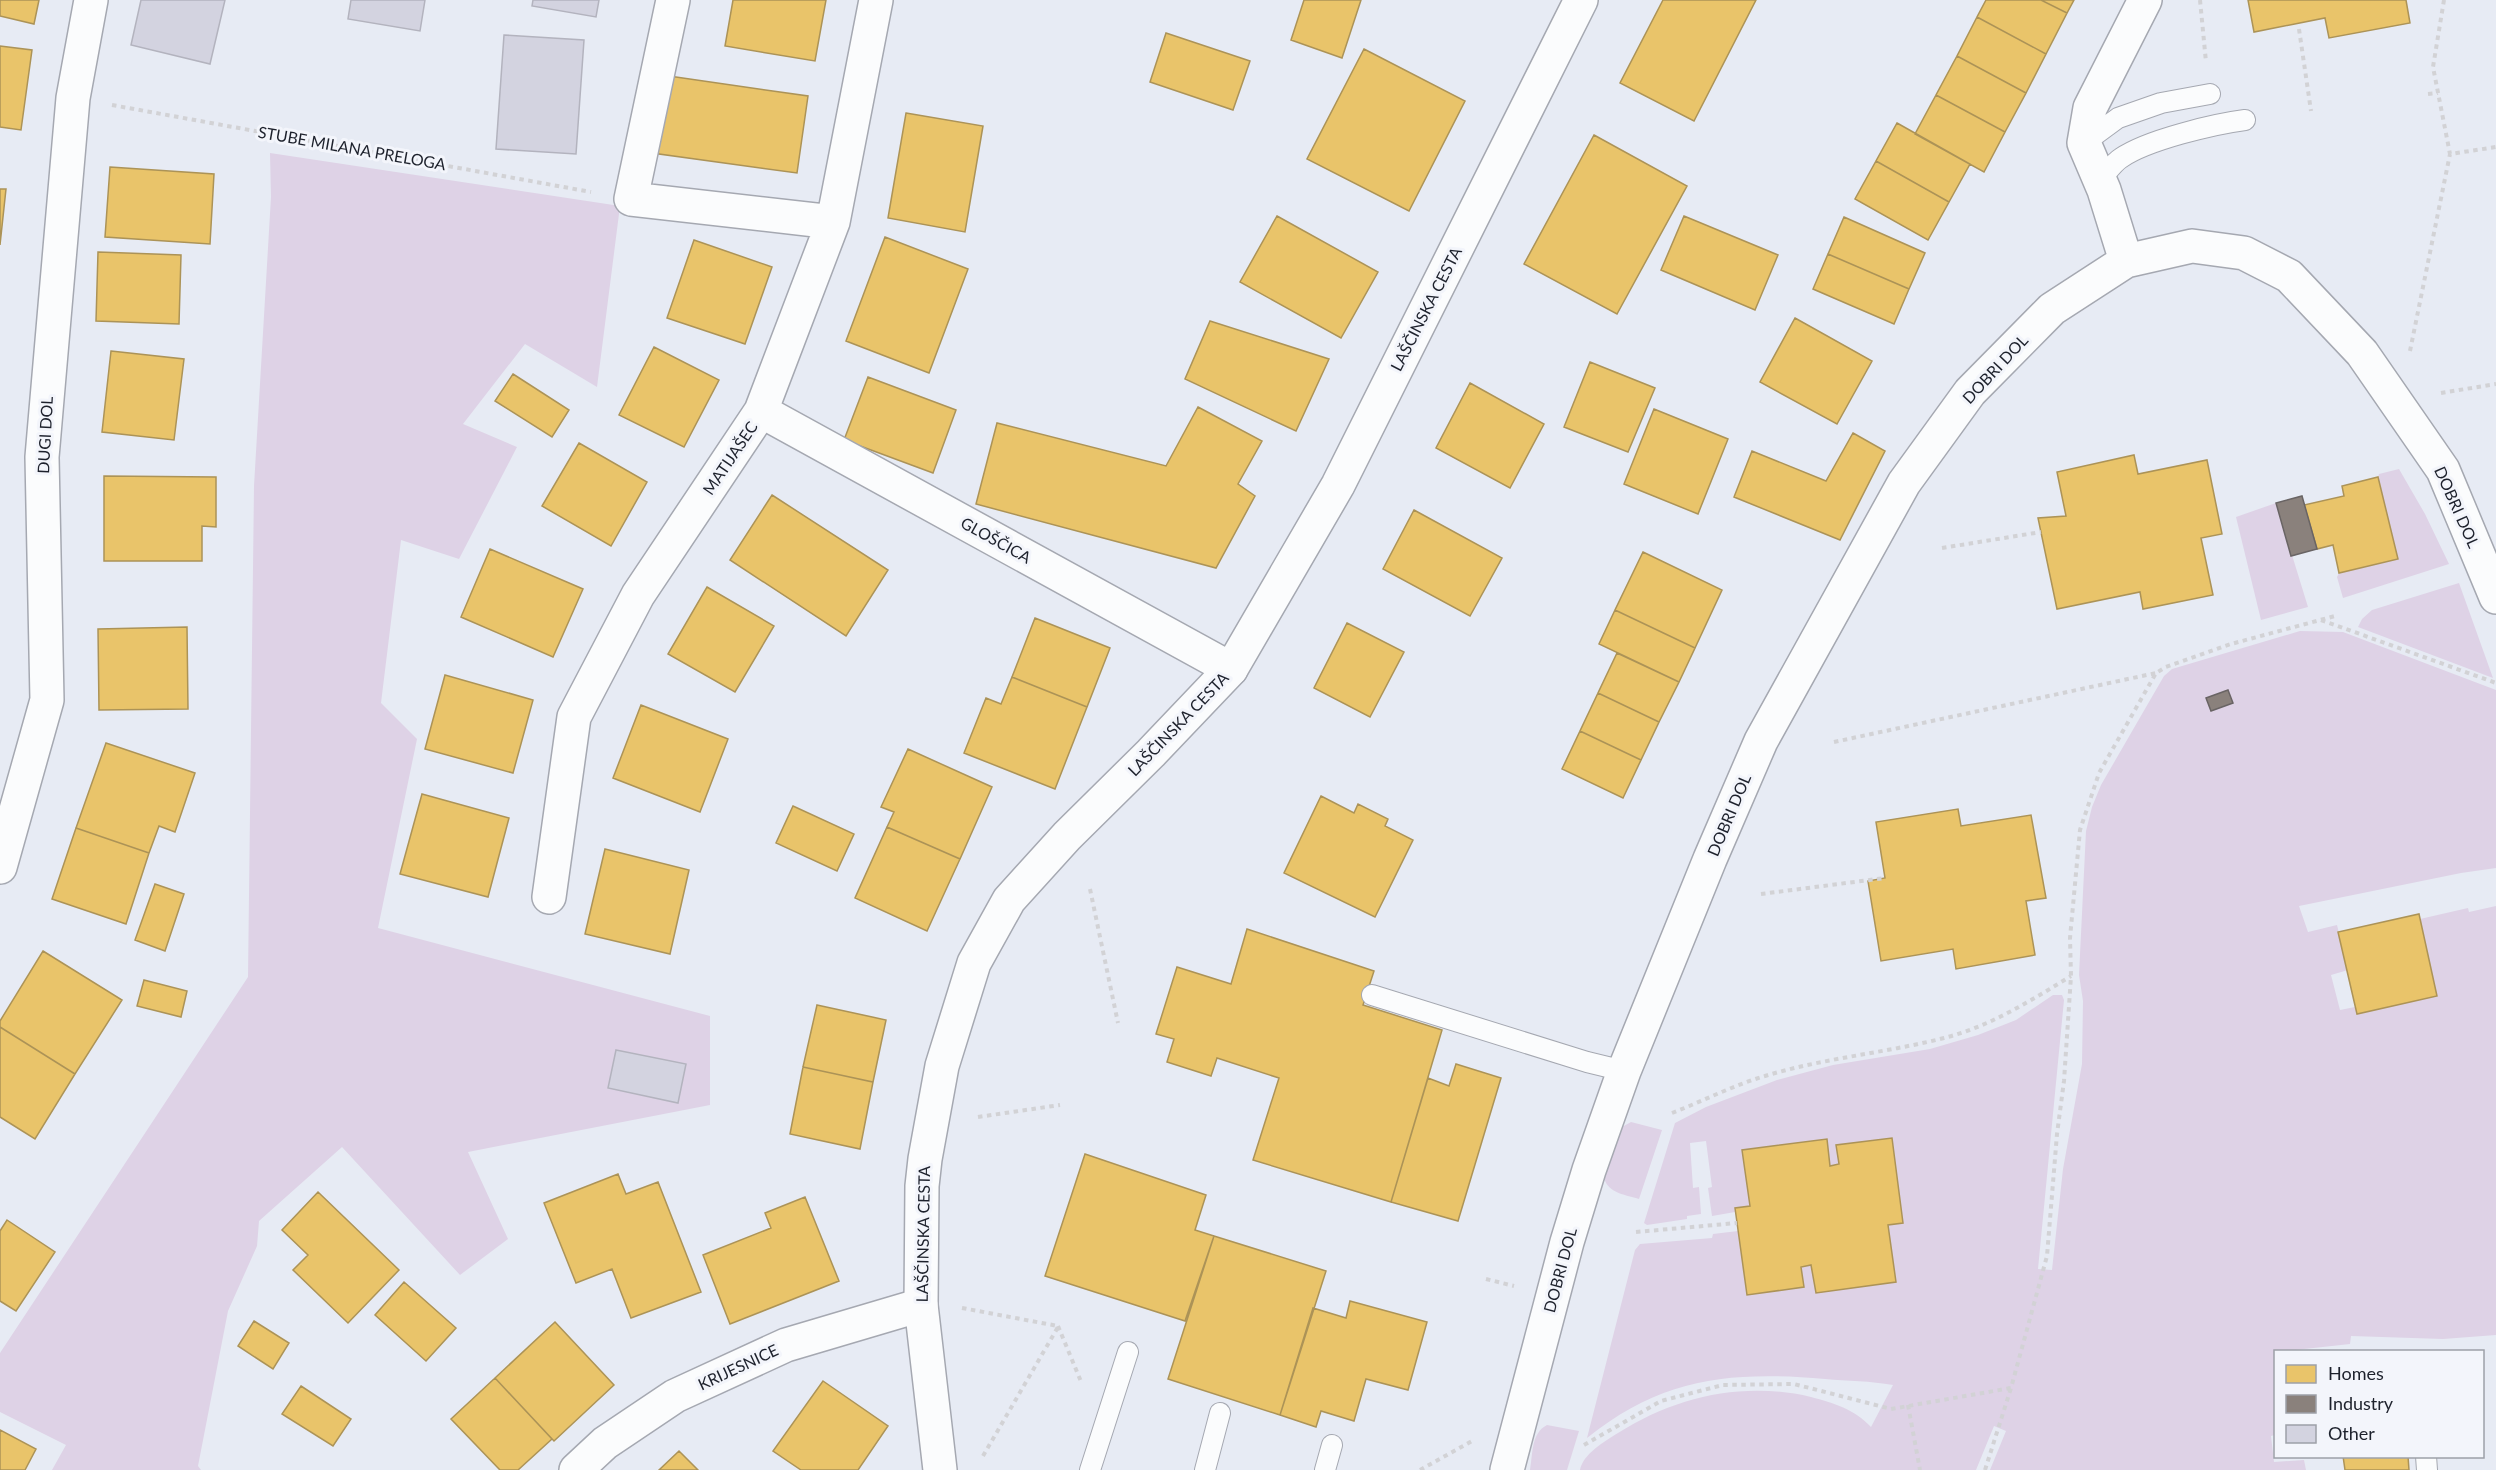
<svg xmlns="http://www.w3.org/2000/svg" width="2496" height="1470" viewBox="0 0 2496 1470" font-family="Lato,sans-serif">
  <rect width="100%" height="100%" fill="#e7ebf4"/>
  <path fill="#ded2e6" d="M 270,153 L 620,206 L 597,387 L 525,344 L 463,424 L 517,447 L 459,559 L 401,540 L 381,703 L 417,739 L 378,928 L 710,1016 L 710,1105 L 468,1152 L 508,1239 L 460,1275 L 342,1147 L 259,1221 L 257,1246 L 228,1311 L 198,1466 L 201,1470 L 52,1470 L 66,1445 L 0,1412 L 0,1353 L 248,977 L 254,486 L 271,197 Z
    M 2399,469 L 2425,514 L 2449,564 L 2343,598 L 2337,577 L 2339,573 L 2398,559 L 2378,477 L 2379,474 Z
    M 2276,503 L 2308,607 L 2261,620 L 2236,517 Z
    M 2459,583 L 2493,678 L 2358,627 L 2362,619 L 2372,610 Z
    M 2300,631 L 2343,632 L 2496,690 L 2496,868 L 2461,873 L 2299,906 L 2308,932 L 2337,925 L 2348,970 L 2331,975 L 2340,1010 L 2355,1007 L 2357,1013 L 2437,996 L 2420,919 L 2468,908 L 2469,912 L 2496,906 L 2496,1335 L 2443,1339 L 2351,1336 L 2350,1344 L 2276,1352 L 2275,1435 L 2271,1436 L 2274,1462 L 2304,1460 L 2306,1470 L 1990,1470 L 2006,1431 L 1994,1426 L 1976,1470 L 1580,1470 C 1583,1454 1605,1441 1618,1433 C 1676,1396 1744,1381 1811,1397 C 1834,1403 1854,1409 1871,1427 L 1893,1385 C 1871,1381 1847,1381 1825,1379 C 1731,1371 1663,1377 1587,1438 L 1635,1250 L 1640,1244 L 1712,1238 L 1713,1234 L 1738,1231 L 1747,1294 L 1801,1267 L 1811,1265 L 1816,1292 L 1896,1282 L 1888,1225 L 1903,1223 L 1892,1138 L 1837,1145 L 1839,1164 L 1830,1166 L 1826,1139 L 1743,1150 L 1750,1206 L 1735,1208 L 1735,1212 L 1712,1216 L 1708,1188 L 1712,1187 L 1706,1141 L 1690,1143 L 1693,1188 L 1699,1187 L 1701,1214 L 1687,1216 L 1687,1219 L 1647,1225 L 1644,1223 L 1675,1123 L 1706,1107 L 1777,1080 L 1833,1065 L 1930,1049 L 1978,1035 L 2016,1020 L 2053,995 L 2062,995 L 2064,1000 L 2038,1269 L 2052,1270 L 2063,1169 L 2082,1064 L 2083,1001 L 2079,975 L 2086,831 L 2092,807 L 2101,785 L 2164,676 L 2172,669 Z
    M 1631,1122 L 1662,1130 L 1639,1199 C 1623,1194 1606,1193 1603,1174 L 1622,1127 Z
    M 1547,1425 L 1579,1431 L 1567,1470 L 1530,1470 C 1533,1454 1531,1433 1547,1425 Z"/>
  <path fill="#e9c46a" stroke="#ac9357" stroke-width="1.5" d="M 0,0 L 39,0 L 34,24 L 0,16 Z
    M 733,0 L 826,0 L 815,61 L 725,46 Z
    M 1304,0 L 1361,0 L 1342,58 L 1291,40 Z
    M 1663,0 L 1756,0 L 1694,121 L 1620,83 Z
    M 1986,0 L 2041,0 L 2067,13 L 2046,54 L 1977,17 Z
    M 2041,0 L 2074,0 L 2067,13 Z
    M 2248,0 L 2406,0 L 2410,23 L 2329,38 L 2325,18 L 2254,32 Z
    M 1977,17 L 2046,54 L 2026,93 L 1957,56 Z
    M 1166,33 L 1250,61 L 1233,110 L 1150,82 Z
    M 0,46 L 32,50 L 21,130 L 0,127 Z
    M 1364,49 L 1465,101 L 1409,211 L 1307,159 Z
    M 1957,56 L 2026,93 L 2005,132 L 1936,95 Z
    M 662,75 L 808,96 L 797,173 L 652,153 Z
    M 1936,95 L 2005,132 L 1984,172 L 1915,134 Z
    M 906,113 L 983,126 L 965,232 L 888,218 Z
    M 1897,123 L 1970,164 L 1949,202 L 1876,161 Z
    M 1594,135 L 1687,186 L 1617,314 L 1524,264 Z
    M 1876,161 L 1949,202 L 1928,240 L 1855,199 Z
    M 110,167 L 214,174 L 210,244 L 105,237 Z
    M 0,189 L 6,189 L 0,245 Z
    M 1277,216 L 1378,272 L 1341,338 L 1240,282 Z
    M 1684,216 L 1778,255 L 1755,310 L 1661,270 Z
    M 1844,217 L 1925,253 L 1909,289 L 1828,254 Z
    M 885,237 L 968,269 L 929,373 L 846,341 Z
    M 694,240 L 772,267 L 745,344 L 667,318 Z
    M 98,252 L 181,255 L 179,324 L 96,321 Z
    M 1828,254 L 1909,289 L 1894,324 L 1813,289 Z
    M 1795,318 L 1872,361 L 1837,424 L 1760,382 Z
    M 1210,321 L 1329,359 L 1296,431 L 1185,379 Z
    M 654,347 L 719,380 L 684,447 L 619,415 Z
    M 111,351 L 184,359 L 174,440 L 102,432 Z
    M 1590,362 L 1655,388 L 1628,452 L 1564,427 Z
    M 513,374 L 569,410 L 552,437 L 495,401 Z
    M 868,377 L 956,410 L 933,473 L 844,440 Z
    M 1470,383 L 1544,424 L 1510,488 L 1436,448 Z
    M 1198,407 L 1262,441 L 1238,484 L 1255,496 L 1216,568 L 976,504 L 997,423 L 1166,466 Z
    M 1654,409 L 1728,439 L 1698,514 L 1624,484 Z
    M 1853,433 L 1885,451 L 1840,540 L 1734,497 L 1752,451 L 1826,481 Z
    M 579,443 L 647,482 L 611,546 L 542,506 Z
    M 2134,455 L 2138,474 L 2207,460 L 2222,534 L 2201,538 L 2213,595 L 2143,609 L 2140,592 L 2057,609 L 2038,518 L 2066,516 L 2057,472 Z
    M 104,476 L 216,477 L 216,527 L 202,526 L 202,561 L 104,561 Z
    M 2378,477 L 2398,559 L 2339,573 L 2333,545 L 2317,549 L 2304,505 L 2344,496 L 2342,486 Z
    M 772,495 L 888,570 L 846,636 L 730,560 Z
    M 1414,510 L 1502,558 L 1470,616 L 1383,569 Z
    M 490,549 L 583,589 L 553,657 L 461,617 Z
    M 1643,552 L 1722,590 L 1695,648 L 1615,610 Z
    M 707,587 L 774,626 L 735,692 L 668,654 Z
    M 1615,610 L 1695,648 L 1679,682 L 1599,644 Z
    M 1035,618 L 1110,648 L 1087,707 L 1012,677 Z
    M 1347,623 L 1404,652 L 1370,717 L 1314,688 Z
    M 187,627 L 188,709 L 99,710 L 98,629 Z
    M 1617,653 L 1679,682 L 1659,722 L 1598,693 Z
    M 445,675 L 533,700 L 513,773 L 425,749 Z
    M 1012,677 L 1087,707 L 1055,789 L 964,753 L 986,698 L 1001,704 Z
    M 1598,693 L 1659,722 L 1641,760 L 1580,731 Z
    M 641,705 L 728,739 L 700,812 L 613,778 Z
    M 1580,731 L 1641,760 L 1623,798 L 1562,769 Z
    M 106,743 L 195,773 L 175,832 L 159,826 L 149,853 L 76,828 Z
    M 908,749 L 992,787 L 960,859 L 887,827 L 894,812 L 881,807 Z
    M 422,794 L 509,818 L 488,897 L 400,874 Z
    M 1321,796 L 1354,813 L 1358,804 L 1388,819 L 1385,826 L 1413,840 L 1375,917 L 1284,873 Z
    M 793,806 L 854,834 L 837,871 L 776,843 Z
    M 1958,809 L 1961,826 L 2031,815 L 2046,898 L 2026,901 L 2035,955 L 1956,969 L 1953,949 L 1881,961 L 1868,881 L 1885,878 L 1876,822 Z
    M 887,827 L 960,859 L 927,931 L 855,898 Z
    M 76,828 L 149,853 L 126,924 L 52,899 Z
    M 605,849 L 689,870 L 670,954 L 585,934 Z
    M 155,884 L 184,894 L 165,951 L 135,940 Z
    M 2419,914 L 2437,996 L 2357,1014 L 2338,932 Z
    M 1247,929 L 1374,971 L 1363,1005 L 1442,1030 L 1391,1202 L 1253,1160 L 1279,1078 L 1217,1058 L 1211,1076 L 1167,1062 L 1174,1039 L 1156,1034 L 1177,967 L 1231,984 Z
    M 43,951 L 122,1000 L 75,1074 L 0,1027 L 0,1021 Z
    M 144,980 L 187,991 L 181,1017 L 137,1006 Z
    M 817,1005 L 886,1020 L 873,1082 L 803,1067 Z
    M 0,1027 L 75,1074 L 35,1139 L 0,1117 Z
    M 1456,1064 L 1501,1078 L 1458,1221 L 1391,1202 L 1428,1078 L 1449,1086 Z
    M 803,1067 L 873,1082 L 860,1149 L 790,1134 Z
    M 1892,1138 L 1903,1223 L 1888,1225 L 1896,1282 L 1816,1293 L 1811,1265 L 1801,1267 L 1804,1287 L 1747,1295 L 1735,1208 L 1750,1206 L 1742,1150 L 1827,1139 L 1830,1166 L 1839,1164 L 1836,1145 Z
    M 1085,1154 L 1206,1195 L 1195,1230 L 1214,1236 L 1185,1321 L 1045,1276 Z
    M 618,1174 L 626,1194 L 658,1182 L 701,1292 L 631,1318 L 612,1269 L 576,1283 L 544,1203 Z
    M 318,1192 L 399,1270 L 348,1323 L 293,1270 L 308,1255 L 282,1230 Z
    M 805,1197 L 839,1281 L 730,1324 L 703,1255 L 771,1228 L 765,1213 Z
    M 7,1220 L 55,1252 L 16,1311 L 0,1301 L 0,1231 Z
    M 1214,1236 L 1326,1271 L 1280,1415 L 1168,1379 Z
    M 404,1282 L 456,1328 L 426,1361 L 375,1315 Z
    M 1350,1301 L 1427,1322 L 1408,1390 L 1366,1379 L 1354,1421 L 1321,1411 L 1316,1427 L 1280,1415 L 1313,1308 L 1346,1318 Z
    M 254,1321 L 289,1343 L 273,1369 L 238,1346 Z
    M 555,1322 L 614,1385 L 554,1441 L 495,1378 Z
    M 495,1378 L 552,1439 L 518,1470 L 500,1470 L 451,1419 Z
    M 823,1381 L 888,1426 L 858,1470 L 801,1470 L 773,1451 Z
    M 301,1386 L 351,1419 L 333,1446 L 282,1414 Z
    M 0,1430 L 36,1449 L 25,1470 L 0,1470 Z
    M 679,1451 L 698,1470 L 659,1470 Z
    M 2343,1456 L 2408,1456 L 2409,1470 L 2345,1470 Z"/>
  <path fill="#8a817c" stroke="#696464" stroke-width="1.5" d="M 2302,496 L 2317,549 L 2291,556 L 2276,503 Z
    M 2228,690 L 2233,703 L 2211,711 L 2206,698 Z"/>
  <path fill="#d3d3e0" stroke="#b3b3be" stroke-width="1.5" d="M 141,0 L 225,0 L 210,64 L 131,45 Z
    M 351,0 L 425,0 L 420,31 L 348,19 Z
    M 533,0 L 599,0 L 596,17 L 532,6 Z
    M 504,35 L 584,40 L 576,154 L 496,149 Z
    M 616,1050 L 686,1064 L 678,1103 L 608,1088 Z"/>
  <g fill="none" stroke-linecap="round" stroke-linejoin="round">
    <g stroke="#a5a8b1" stroke-width="22">
      <path id="lane" d="M 2084,143 L 2118,118 L 2161,103 L 2210,94
        M 2099,181 C 2106,174 2113,163 2121,158 C 2147,140 2214,124 2245,120
        M 1372,995 L 1587,1062 L 1624,1071
        M 2426,1456 L 2427,1470
        M 1090,1470 L 1128,1352
        M 1205,1470 L 1220,1413
        M 1325,1470 L 1332,1445"/>
    </g>
    <g stroke="#a5a8b1" stroke-width="36">
      <path id="street" d="M 673,0 L 631,199 L 833,222
        M 2126,261 L 2104,190 L 2084,143 L 2090,108 L 2145,0
        M 761,411 L 1231,669
        M 0,867 L 47,700 L 42,457 L 73,98 L 91,0
        M 549,897 L 574,717 L 638,595 L 761,411 L 833,222 L 876,0
        M 576,1470 L 605,1443 L 675,1396 L 786,1345 L 921,1305
        M 1507,1470 L 1567,1242 L 1589,1170 L 1624,1071 L 1710,859 L 1761,741 L 1904,483 L 1970,392 L 2052,309 L 2126,261 L 2192,246 L 2244,253 L 2289,276 L 2362,353 L 2443,470 L 2496,597"/>
    </g>
    <g stroke="#a5a8b1" stroke-width="36">
      <path id="secondary" d="M 940,1470 L 921,1305 L 922,1186 L 925,1159 L 942,1066 L 974,963 L 1009,900 L 1067,836 L 1151,753 L 1231,669 L 1338,485 L 1581,0"/>
    </g>
    <path stroke="#d2d2d5" stroke-width="4" stroke-dasharray="4.5 4.5" stroke-linecap="butt" d="M 2200,0 L 2206,62
      M 2444,0 L 2433,67 L 2450,154 L 2496,147
      M 2299,29 L 2311,111
      M 2428,94 L 2438,93
      M 112,105 L 591,192
      M 2410,351 L 2450,154
      M 2441,393 L 2496,384
      M 1942,548 L 2041,532
      M 2321,620 L 2496,683
      M 1834,742 L 2156,673
      M 1090,889 L 1118,1023
      M 1761,894 L 1885,878
      M 1672,1113 C 1703,1101 1734,1085 1765,1076 C 1824,1058 1885,1053 1944,1038 C 1991,1026 2030,1001 2071,976
      M 978,1117 L 1060,1105
      M 1636,1232 L 1737,1223
      M 1486,1279 L 1514,1286
      M 962,1308 L 1058,1326
      M 1058,1326 L 1082,1384
      M 1908,1405 L 1920,1470
      M 1584,1445 L 1661,1401 L 1723,1385 L 1794,1384 L 1891,1409 L 2011,1388 L 2047,1256 L 2057,1134 L 2064,1081 L 2071,976 L 2070,938 L 2080,830 L 2099,773 L 2156,673 L 2166,667 L 2231,644 L 2335,616
      M 983,1456 L 1058,1327
      M 1420,1470 L 1472,1441
      M 1985,1470 L 2011,1388"/>
    <use href="#lane" stroke="#fbfcfd" stroke-width="20"/>
    <use href="#street" stroke="#fbfcfd" stroke-width="33"/>
    <use href="#secondary" stroke="#fbfcfd" stroke-width="33"/>
  </g>
  <g text-anchor="middle" stroke-width="6" stroke-linejoin="round" paint-order="stroke">
    <g font-size="16" fill="#1d212c" stroke="#f3f5fb">
      <text transform="translate(352 148) rotate(10)" y="6">STUBE MILANA PRELOGA</text>
      <text transform="translate(1426 309) rotate(-63)" y="6">LAŠČINSKA CESTA</text>
      <text transform="translate(1995 369) rotate(-47)" y="6">DOBRI DOL</text>
      <text transform="translate(45 435) rotate(-87)" y="6">DUGI DOL</text>
      <text transform="translate(730 458) rotate(-56)" y="6">MATIJAŠEC</text>
      <text transform="translate(2457 507) rotate(66)" y="6">DOBRI DOL</text>
      <text transform="translate(996 540) rotate(29)" y="6">GLOŠČICA</text>
      <text transform="translate(1178 724) rotate(-46)" y="6">LAŠČINSKA CESTA</text>
      <text transform="translate(1729 815) rotate(-67)" y="6">DOBRI DOL</text>
      <text transform="translate(923 1234) rotate(-89)" y="6">LAŠČINSKA CESTA</text>
      <text transform="translate(1560 1270) rotate(-75)" y="6">DOBRI DOL</text>
      <text transform="translate(738 1367) rotate(-25)" y="6">KRIJESNICE</text>
    </g>
  </g>
  <rect x="2274" y="1350" width="210" height="108" fill="#f3f5fb" stroke="#9da0a8" stroke-width="1.5"/>
  <rect x="2286" y="1365" width="30" height="18" fill="#e9c46a" stroke="#9da0a8" stroke-width="1.5"/>
  <text x="2328" y="1380" font-size="18" fill="#1d212c">Homes</text>
  <rect x="2286" y="1395" width="30" height="18" fill="#8a817c" stroke="#9da0a8" stroke-width="1.5"/>
  <text x="2328" y="1410" font-size="18" fill="#1d212c">Industry</text>
  <rect x="2286" y="1425" width="30" height="18" fill="#d3d3e0" stroke="#9da0a8" stroke-width="1.5"/>
  <text x="2328" y="1440" font-size="18" fill="#1d212c">Other</text>
</svg>
